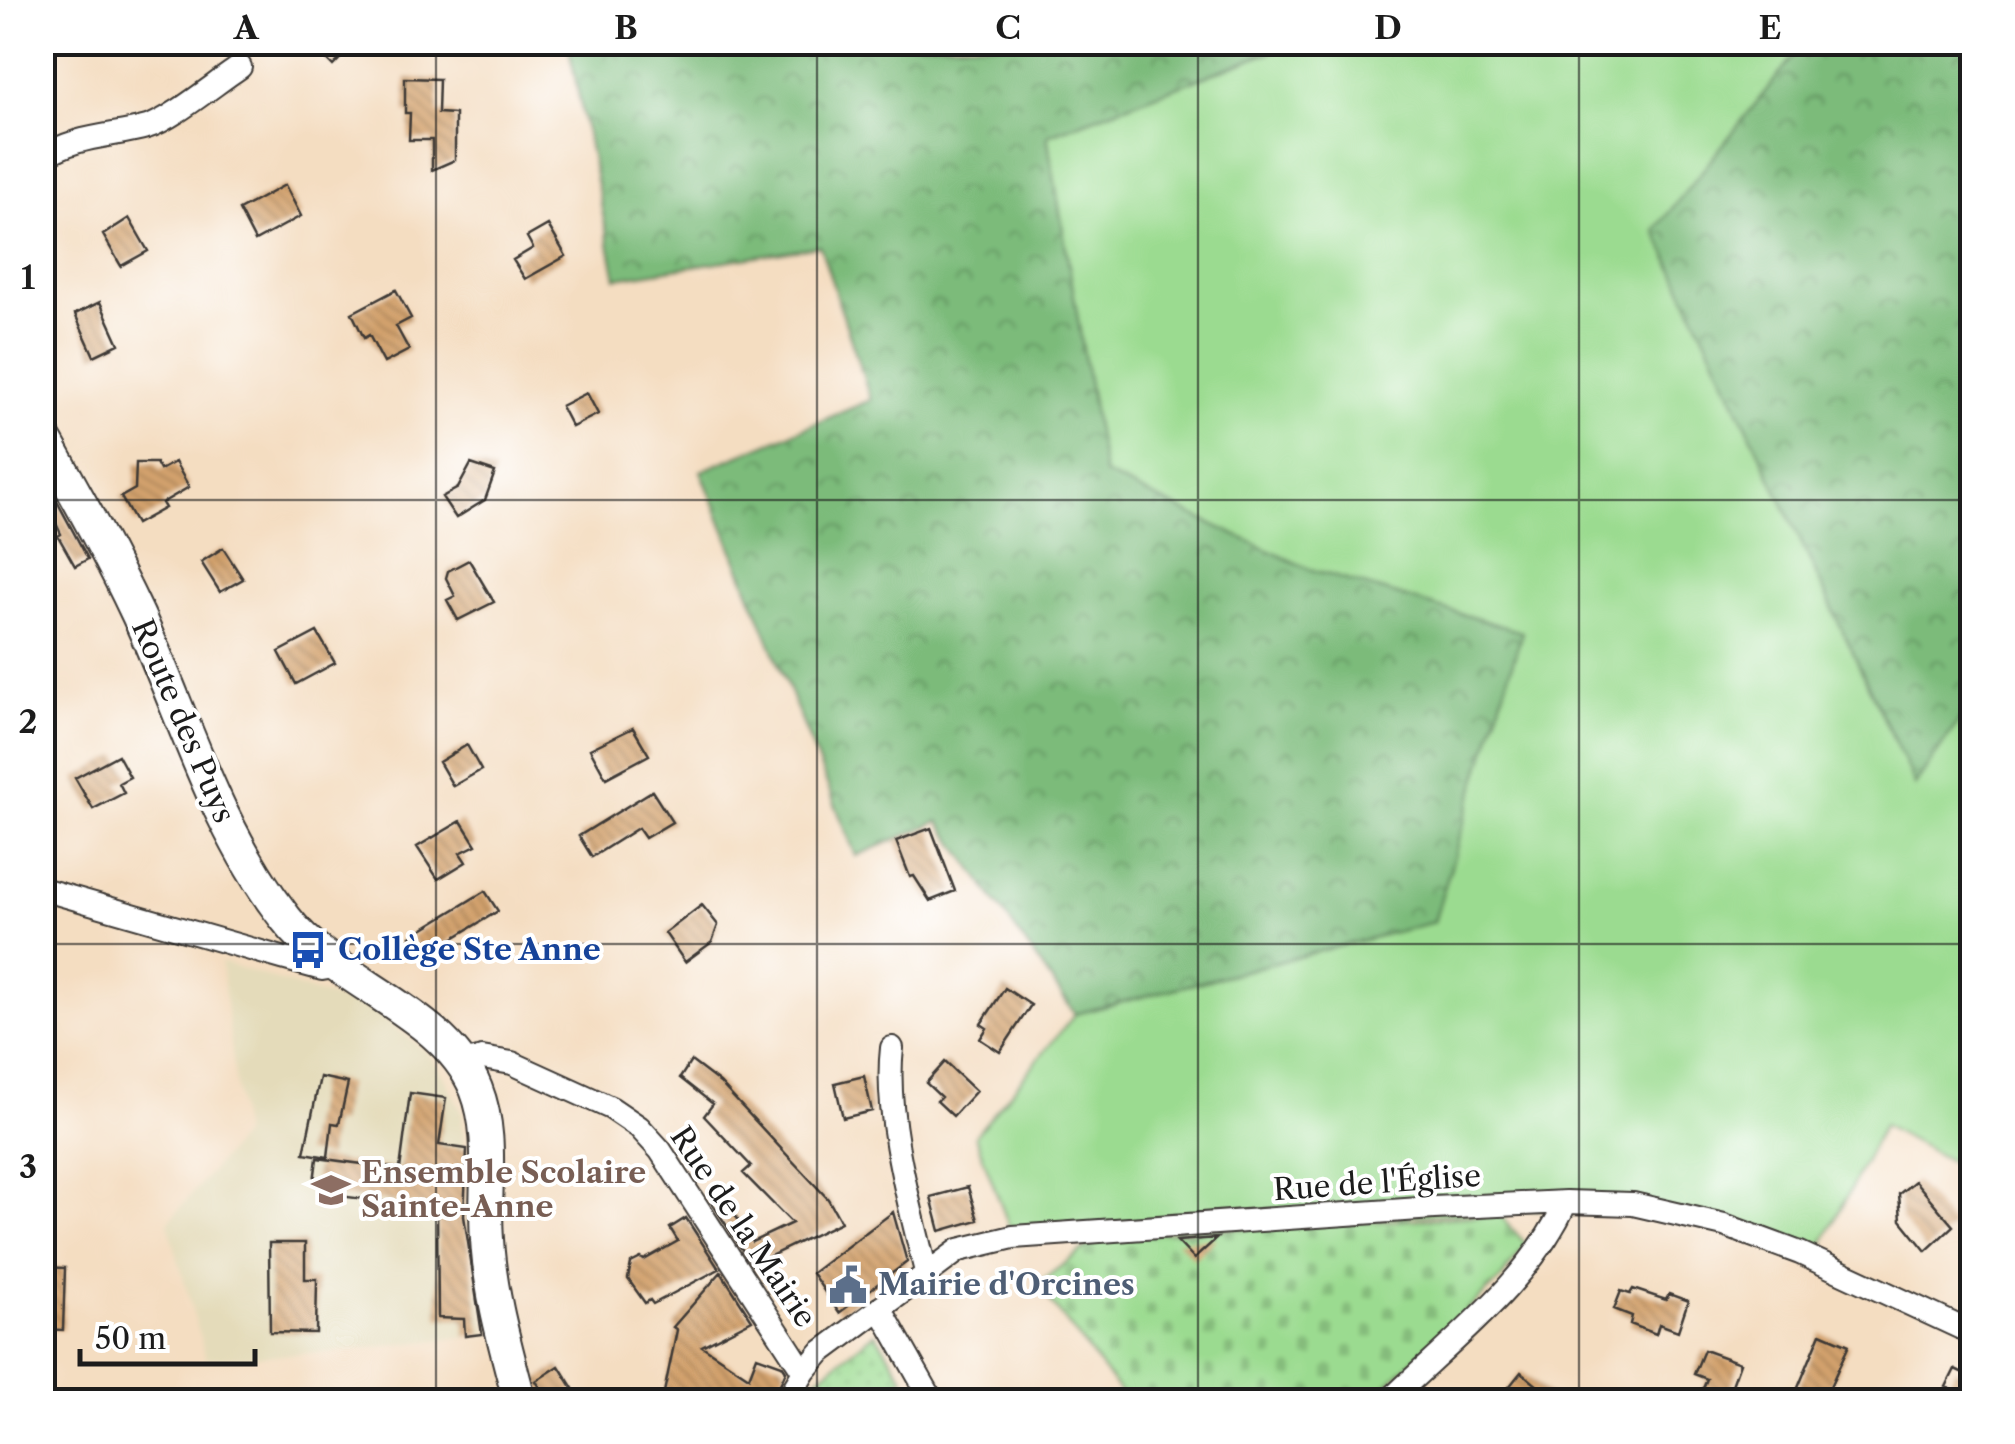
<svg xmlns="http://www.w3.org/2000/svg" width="2015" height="1444" viewBox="0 0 2015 1444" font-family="'Libre Caslon Text',serif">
  <defs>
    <pattern id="forest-crowns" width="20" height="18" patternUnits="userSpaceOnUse" patternTransform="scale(2.5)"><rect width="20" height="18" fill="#7cbb7a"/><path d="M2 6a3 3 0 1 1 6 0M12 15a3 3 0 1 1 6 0" fill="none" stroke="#659763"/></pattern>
    <pattern id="cemetery-stones" width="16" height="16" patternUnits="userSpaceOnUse" patternTransform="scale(2.5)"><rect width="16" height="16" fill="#9bdb90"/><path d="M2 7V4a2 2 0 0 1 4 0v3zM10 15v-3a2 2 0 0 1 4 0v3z" fill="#85bb7c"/></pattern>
    <pattern id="park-dots" width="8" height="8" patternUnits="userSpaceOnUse" patternTransform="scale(2.5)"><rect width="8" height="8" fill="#9bdb90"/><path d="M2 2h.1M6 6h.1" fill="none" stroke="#85bb7c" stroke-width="1.8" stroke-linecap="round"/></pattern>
    <pattern id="building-back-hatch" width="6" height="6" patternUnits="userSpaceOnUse" patternTransform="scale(2.5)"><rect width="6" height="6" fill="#d3a26d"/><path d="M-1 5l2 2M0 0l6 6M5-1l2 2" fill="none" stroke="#aa8359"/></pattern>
  </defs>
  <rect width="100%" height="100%" fill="#fff"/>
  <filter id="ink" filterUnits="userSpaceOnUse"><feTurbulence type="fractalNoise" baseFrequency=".01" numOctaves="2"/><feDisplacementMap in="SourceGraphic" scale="20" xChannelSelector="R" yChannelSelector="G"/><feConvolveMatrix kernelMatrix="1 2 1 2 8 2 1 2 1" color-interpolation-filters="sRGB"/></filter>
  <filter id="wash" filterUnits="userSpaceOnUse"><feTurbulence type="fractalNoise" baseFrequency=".0048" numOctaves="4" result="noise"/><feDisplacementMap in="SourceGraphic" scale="40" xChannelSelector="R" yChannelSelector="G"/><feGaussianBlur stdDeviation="2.25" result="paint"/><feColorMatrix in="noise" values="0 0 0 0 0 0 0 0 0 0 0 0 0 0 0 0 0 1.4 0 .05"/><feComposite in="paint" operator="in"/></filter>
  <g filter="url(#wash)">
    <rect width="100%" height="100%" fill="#f4ddc1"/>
    <path fill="#e4dbba" d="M 221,962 L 374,1011 L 428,1053 L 444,1076 L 462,1112 L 468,1249 L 488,1334 L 332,1352 L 206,1359 L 168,1222 L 242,1135 Z"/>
    <path fill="#9bdb90" stroke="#5c7c56" stroke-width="2.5" d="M 1294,43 L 1804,43 L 1916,783 L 1972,702 L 1972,1173 L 1883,1125 L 1815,1259 L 1633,1204 L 1013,1237 L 975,1136 L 1075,1014 L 1434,922 L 1521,632 L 1309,569 L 1103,474 L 1047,135 Z"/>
    <path fill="url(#forest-crowns)" stroke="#4c6c4b" stroke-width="2.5" d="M 568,43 L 1294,43 L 1047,135 L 1104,474 L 1309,569 L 1522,632 L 1434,922 L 1075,1014 L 939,821 L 856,856 L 701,471 L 871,400 L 820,246 L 616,278 Z
      M 1804,43 L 1972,43 L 1972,702 L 1915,785 L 1655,230 Z"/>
    <path fill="url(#cemetery-stones)" stroke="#5c7c56" stroke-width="2.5" d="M 1500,1215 L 1526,1244 L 1501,1279 L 1369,1401 L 1127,1401 L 1037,1284 L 1102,1236 Z"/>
    <path fill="url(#park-dots)" stroke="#5c7c56" stroke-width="2.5" d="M 875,1333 L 904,1378 L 875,1401 L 830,1401 L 817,1379 Z"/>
    <g id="blocks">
      <path fill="url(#building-back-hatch)" d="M 310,42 L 356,42 L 333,66 Z
        M 405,78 L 439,79 L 438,113 L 455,114 L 455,160 L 432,170 L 432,140 L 409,140 L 410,113 L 405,113 Z
        M 285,185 L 301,216 L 255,241 L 239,210 Z
        M 129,218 L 148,251 L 121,266 L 103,235 Z
        M 548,225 L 566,256 L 525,279 L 513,260 L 533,248 L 527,237 Z
        M 396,290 L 411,318 L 396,326 L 409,350 L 384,363 L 369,335 L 364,338 L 352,313 Z
        M 100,302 L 119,344 L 94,356 L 75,314 Z
        M 587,393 L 598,414 L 572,427 L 561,406 Z
        M 175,462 L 189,487 L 162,503 L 165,508 L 136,524 L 121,497 L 135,489 L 136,463 L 156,463 L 160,470 Z
        M 471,464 L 495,472 L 485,500 L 456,518 L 442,497 L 458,488 Z
        M 53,494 L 88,559 L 75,566 L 58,536 L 61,534 L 44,498 Z
        M 223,548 L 243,579 L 220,592 L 201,562 Z
        M 469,560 L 494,602 L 458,620 L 447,600 L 455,596 L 446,578 L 448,571 Z
        M 317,632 L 335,663 L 296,684 L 279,652 Z
        M 633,728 L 649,755 L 606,778 L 590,749 Z
        M 467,745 L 481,770 L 453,786 L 439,762 Z
        M 118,755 L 130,777 L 119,783 L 124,793 L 93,809 L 75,778 Z
        M 652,791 L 672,822 L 645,838 L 638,828 L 592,857 L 579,836 Z
        M 461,821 L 476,845 L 460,853 L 466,862 L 438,879 L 417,847 Z
        M 931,828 L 955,891 L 930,901 L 914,876 L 910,877 L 896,841 Z
        M 485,891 L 498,911 L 424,956 L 411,936 Z
        M 702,905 L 718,925 L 712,942 L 685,962 L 665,933 Z
        M 1005,988 L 1031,1005 L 1000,1052 L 980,1039 L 987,1028 L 981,1024 Z
        M 691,1061 L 720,1083 L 828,1199 L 841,1222 L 752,1265 L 712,1203 L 722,1194 L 752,1242 L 792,1223 L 743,1173 L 751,1166 L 704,1116 L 713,1104 L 680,1078 Z
        M 945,1062 L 976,1091 L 953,1116 L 937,1101 L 941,1097 L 926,1083 Z
        M 864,1076 L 872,1111 L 843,1118 L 835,1083 Z
        M 320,1077 L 348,1083 L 339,1124 L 332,1123 L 328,1157 L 304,1153 Z
        M 410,1093 L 446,1098 L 439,1145 L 467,1149 L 464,1216 L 482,1334 L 465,1336 L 464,1319 L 438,1318 L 437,1208 L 323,1194 L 324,1183 L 314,1182 L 317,1158 L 400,1169 Z
        M 1915,1181 L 1953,1226 L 1926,1251 L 1901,1220 L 1899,1194 Z
        M 968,1187 L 978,1220 L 940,1231 L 931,1197 Z
        M 893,1212 L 907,1262 L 839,1313 L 812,1273 Z
        M 686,1218 L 719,1269 L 653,1304 L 650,1300 L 645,1303 L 628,1279 L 631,1263 L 641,1258 L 644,1260 L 678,1241 L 670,1228 Z
        M 1217,1238 L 1194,1259 L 1177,1241 Z
        M 269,1243 L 305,1243 L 305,1279 L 317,1279 L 316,1333 L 270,1332 Z
        M 42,1267 L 65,1268 L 63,1330 L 42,1329 Z
        M 721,1272 L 752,1320 L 702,1346 L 749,1377 L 757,1356 L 782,1365 L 786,1371 L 783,1378 L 771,1402 L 662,1402 L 677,1330 L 673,1327 Z
        M 1633,1289 L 1666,1300 L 1669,1294 L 1688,1301 L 1678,1331 L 1659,1324 L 1656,1334 L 1630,1324 L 1632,1316 L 1614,1309 L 1621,1291 L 1630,1294 Z
        M 1821,1333 L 1849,1345 L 1823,1402 L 1792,1402 Z
        M 1704,1350 L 1740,1363 L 1726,1402 L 1701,1393 L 1707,1379 L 1694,1374 Z
        M 559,1366 L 574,1390 L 557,1402 L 549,1402 L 536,1381 Z
        M 1955,1369 L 1972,1377 L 1972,1399 L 1946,1387 Z
        M 1521,1372 L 1557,1402 L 1497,1402 Z"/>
    </g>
  </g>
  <g filter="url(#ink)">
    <use href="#blocks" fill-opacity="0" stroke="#3c3935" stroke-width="2.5"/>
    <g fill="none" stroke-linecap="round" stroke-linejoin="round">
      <g stroke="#3c3935" stroke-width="26">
        <path id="street" d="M 42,158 C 75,135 111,137 147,127 C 171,120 217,82 240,67
          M 42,889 L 282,958 L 322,969 L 340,966
          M 892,1048 C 884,1116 910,1206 926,1272
          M 463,1064 L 482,1058 L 512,1063 L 611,1108 L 639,1127 L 660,1150 L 804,1372
          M 880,1308 L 933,1402
          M 786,1402 L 804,1372 L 820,1353 L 959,1250 L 1013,1237 L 1434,1208 L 1566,1202 L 1633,1204 L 1724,1225 L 1800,1253 L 1972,1333
          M 1388,1402 C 1451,1341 1529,1283 1566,1202"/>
      </g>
      <g stroke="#3c3935" stroke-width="36">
        <path id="secondary" d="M 42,434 C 75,493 109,553 138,615 C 185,718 215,828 286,919 C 336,984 444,1011 476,1089 C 495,1137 483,1188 487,1239 C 490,1294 506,1348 520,1402"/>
      </g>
      <use href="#street" stroke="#fff" stroke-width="22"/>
      <use href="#secondary" stroke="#fff" stroke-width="32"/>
    </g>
  </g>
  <path fill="none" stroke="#1c1c1c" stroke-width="2.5" stroke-opacity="0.55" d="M 436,42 L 436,1402M 817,42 L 817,1402M 1198,42 L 1198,1402M 1579,42 L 1579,1402M 42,500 L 1972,500M 42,944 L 1972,944"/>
  <defs>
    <g id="bus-bare" transform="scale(3)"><path d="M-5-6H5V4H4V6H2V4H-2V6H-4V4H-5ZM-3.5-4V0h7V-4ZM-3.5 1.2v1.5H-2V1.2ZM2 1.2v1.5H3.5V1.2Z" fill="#1a4fb4" stroke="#fff" stroke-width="2.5" paint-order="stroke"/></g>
    <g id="school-bare" transform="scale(3)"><path d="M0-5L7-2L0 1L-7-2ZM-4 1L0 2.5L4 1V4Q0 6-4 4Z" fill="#8d6e63" stroke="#fff" stroke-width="2.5" paint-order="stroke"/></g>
    <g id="civic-bare" transform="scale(3)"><path d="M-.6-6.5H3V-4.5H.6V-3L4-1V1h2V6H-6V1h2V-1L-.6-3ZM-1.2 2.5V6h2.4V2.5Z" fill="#5c6f8a" stroke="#fff" stroke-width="2.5" paint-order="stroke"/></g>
  </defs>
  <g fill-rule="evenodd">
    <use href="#bus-bare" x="308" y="950"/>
    <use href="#school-bare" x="331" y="1190"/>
    <use href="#civic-bare" x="848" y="1285"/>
  </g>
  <g text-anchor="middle" stroke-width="8" stroke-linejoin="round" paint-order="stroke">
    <g font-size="30" fill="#1c1c1c" stroke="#fff">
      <text transform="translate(183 721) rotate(67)" y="10">Route des Puys</text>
      <text transform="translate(1377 1183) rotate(-4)" y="10">Rue de l'Église</text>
      <text transform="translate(743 1227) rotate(56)" y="10">Rue de la Mairie</text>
    </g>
    <g font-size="30" font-weight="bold" fill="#164399" stroke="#fff" text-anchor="start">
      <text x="338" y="960">Collège Ste Anne</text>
    </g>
    <g font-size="30" font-weight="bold" fill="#785e54" stroke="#fff" text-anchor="start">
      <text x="361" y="1183">Ensemble Scolaire<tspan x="361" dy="34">Sainte-Anne</tspan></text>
    </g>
    <g font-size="30" font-weight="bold" fill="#4e5e75" stroke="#fff" text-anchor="start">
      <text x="878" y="1295">Mairie d'Orcines</text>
    </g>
  </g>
  <rect width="2015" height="1444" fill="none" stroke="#fff" stroke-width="110"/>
  <path d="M80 1349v15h175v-15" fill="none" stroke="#1c1c1c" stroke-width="5"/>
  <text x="95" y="1349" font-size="30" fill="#1c1c1c" stroke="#ffffff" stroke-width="8" paint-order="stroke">50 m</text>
  <rect x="55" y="55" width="1905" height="1334" fill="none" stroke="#1c1c1c" stroke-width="4"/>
  <g font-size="32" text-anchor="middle" font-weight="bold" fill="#1c1c1c">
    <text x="246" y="39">A</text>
    <text x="626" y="39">B</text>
    <text x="1008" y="39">C</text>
    <text x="1388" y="39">D</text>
    <text x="1770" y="39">E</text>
    <text x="28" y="289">1</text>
    <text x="28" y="733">2</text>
    <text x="28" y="1178">3</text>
  </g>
</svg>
